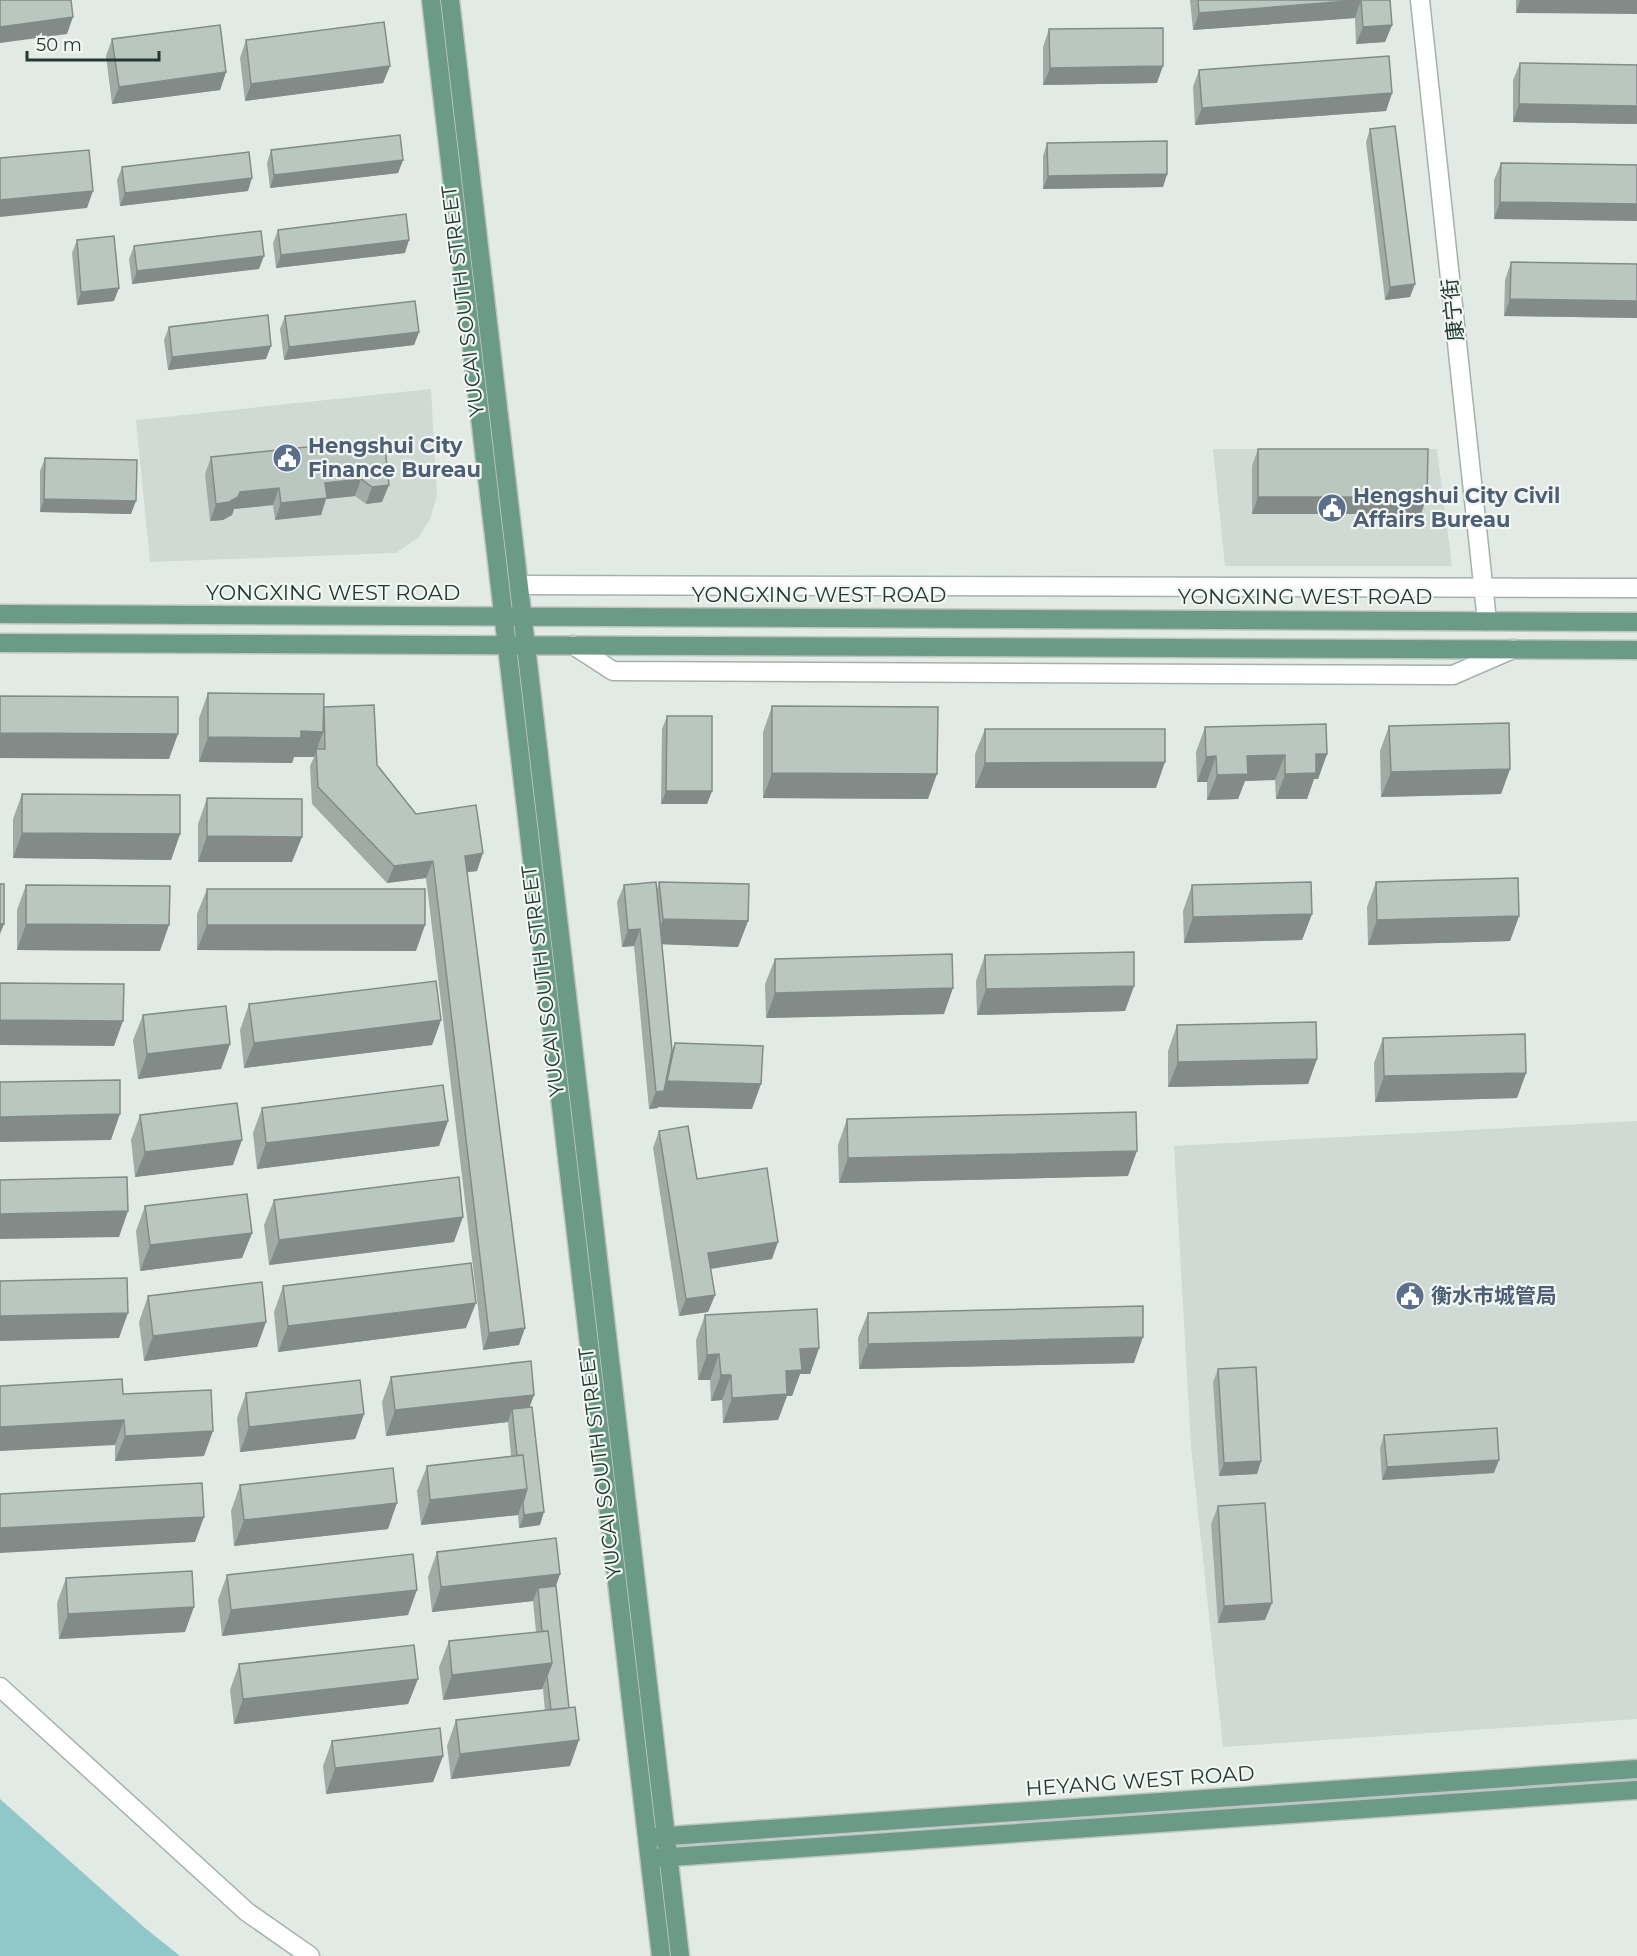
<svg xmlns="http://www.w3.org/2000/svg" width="1637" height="1956" viewBox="0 0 1637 1956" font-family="Montserrat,'Noto Sans SC',sans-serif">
  <rect width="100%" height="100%" fill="#e2eae5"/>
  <path fill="#d0dad4" d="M 431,389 L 437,496 L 430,519 L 419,537 L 396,553 L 150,562 L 136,420 Z
    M 1213,449 L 1437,449 L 1452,566 L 1225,566 Z
    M 1637,1121 L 1637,1719 L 1223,1747 L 1191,1447 L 1174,1146 Z"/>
  <path fill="#90c7c9" d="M 0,1799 L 145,1928 L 180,1956 L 0,1956 Z"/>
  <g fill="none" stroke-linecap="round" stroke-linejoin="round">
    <g stroke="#a5b1ab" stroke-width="21">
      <path id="minor" d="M 1420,0 L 1487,621
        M 519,585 L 1637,588
        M 573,645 L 613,671 L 1453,675 L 1513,649
        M 0,1687 L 247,1912 L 310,1956"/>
    </g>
    <g stroke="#bdc4c1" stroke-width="21">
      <path id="major" d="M 431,0 L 661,1956
        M 450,0 L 680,1956
        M 0,614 L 1637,622
        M 0,643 L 1637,650
        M 654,1837 L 1637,1769
        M 657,1858 L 1637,1790"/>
    </g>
    <use href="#minor" stroke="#fff" stroke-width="18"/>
    <use href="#major" stroke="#6c9a88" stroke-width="18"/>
  </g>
  <path fill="#a0aba6" d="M 1190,0 L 1390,0 L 1392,25 L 1385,42 L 1356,44 L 1355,18 L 1193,30 Z
    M 1516,0 L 1637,0 L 1516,13 Z
    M 1049,29 L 1157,83 L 1043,85 L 1043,47 Z
    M 112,39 L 226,72 L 220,90 L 112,104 L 106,56 Z
    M 246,40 L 390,66 L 383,83 L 245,101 L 240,58 Z
    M 1520,63 L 1637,65 L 1637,124 L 1513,122 L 1513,80 Z
    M 1199,70 L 1392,93 L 1386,111 L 1195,125 L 1193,87 Z
    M 1370,129 L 1410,297 L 1385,300 L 1366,142 Z
    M 1047,143 L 1167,174 L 1163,187 L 1043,189 L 1043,156 Z
    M 271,150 L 403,160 L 398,173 L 270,188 L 267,163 Z
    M 1501,163 L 1637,165 L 1494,219 L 1494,180 Z
    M 122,167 L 248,191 L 120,206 L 117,180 Z
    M 278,230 L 405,253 L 276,268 L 273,243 Z
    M 77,240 L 114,301 L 77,305 L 72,253 Z
    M 134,246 L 259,269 L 132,284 L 129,259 Z
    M 1511,262 L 1637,264 L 1637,318 L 1504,316 L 1505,280 Z
    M 285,316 L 419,332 L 414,345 L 284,360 L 280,329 Z
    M 169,327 L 266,359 L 168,370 L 164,340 Z
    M 384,439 L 382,502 L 366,504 L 355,496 L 326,499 L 321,515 L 275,520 L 273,505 L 234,509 L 232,515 L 223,520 L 210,521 L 205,474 L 211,457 Z
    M 1258,449 L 1421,514 L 1252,514 L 1252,466 Z
    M 45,458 L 131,514 L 40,512 L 40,471 Z
    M 208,693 L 324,708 L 377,765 L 416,814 L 477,871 L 467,872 L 519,1345 L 483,1350 L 426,878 L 387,883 L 312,804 L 310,766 L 314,757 L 294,757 L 292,763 L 199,762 L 199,718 Z
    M 772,706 L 928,799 L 763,798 L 763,732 Z
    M 667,716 L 712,791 L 707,804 L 661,804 L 662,729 Z
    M 1389,726 L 1510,769 L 1501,794 L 1381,797 L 1380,751 Z
    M 1205,727 L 1327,754 L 1318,779 L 1314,779 L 1307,799 L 1276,799 L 1275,780 L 1245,781 L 1238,799 L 1207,800 L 1207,782 L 1197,782 L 1196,752 Z
    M 985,729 L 1156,788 L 975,788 L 975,754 Z
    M 22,794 L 180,834 L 171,860 L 13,858 L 13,819 Z
    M 207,798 L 292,862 L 198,862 L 198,824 Z
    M 659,882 L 748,921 L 738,947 L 662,944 L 672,1051 L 675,1043 L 752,1109 L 658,1107 L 658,1108 L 649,1109 L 634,946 L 622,947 L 617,902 L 624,885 L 657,889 Z
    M 1376,882 L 1519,916 L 1510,941 L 1368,945 L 1367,907 Z
    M 26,885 L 160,951 L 17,950 L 17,910 Z
    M 1192,885 L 1312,914 L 1302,940 L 1184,943 L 1183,911 Z
    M 207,889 L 416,951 L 197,950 L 197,914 Z
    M 985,955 L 1134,986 L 1125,1011 L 977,1015 L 976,981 Z
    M 775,959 L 944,1014 L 766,1018 L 765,984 Z
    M 249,1004 L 441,1020 L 432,1045 L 244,1068 L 240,1030 Z
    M 143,1015 L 230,1044 L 221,1069 L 138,1079 L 133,1040 Z
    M 1177,1025 L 1317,1059 L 1308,1084 L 1168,1087 L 1168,1051 Z
    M 1383,1038 L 1526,1073 L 1517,1098 L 1375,1102 L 1374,1063 Z
    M 262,1108 L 448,1121 L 439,1146 L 257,1169 L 253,1133 Z
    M 140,1115 L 233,1165 L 135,1177 L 131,1140 Z
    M 847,1119 L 1128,1176 L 839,1183 L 838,1145 Z
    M 659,1131 L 697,1179 L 772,1259 L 711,1269 L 715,1295 L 708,1312 L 679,1316 L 653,1148 Z
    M 274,1200 L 454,1242 L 269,1265 L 264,1225 Z
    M 145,1206 L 252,1233 L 242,1258 L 140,1271 L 136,1231 Z
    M 283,1286 L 466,1328 L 278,1352 L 274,1312 Z
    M 148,1296 L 266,1322 L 257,1347 L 144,1361 L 139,1322 Z
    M 868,1313 L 1134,1363 L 859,1369 L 858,1338 Z
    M 705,1315 L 819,1348 L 810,1374 L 800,1374 L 792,1396 L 787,1396 L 778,1420 L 723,1423 L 722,1400 L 711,1401 L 710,1380 L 698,1380 L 696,1340 Z
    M 1218,1369 L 1261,1461 L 1257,1474 L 1219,1476 L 1213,1382 Z
    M 391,1377 L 530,1407 L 540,1525 L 519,1528 L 518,1515 L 421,1525 L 417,1491 L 427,1466 L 511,1456 L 508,1422 L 386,1436 L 382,1402 Z
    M 246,1393 L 364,1414 L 355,1439 L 240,1452 L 237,1418 Z
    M 123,1394 L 204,1456 L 115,1461 L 115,1445 Z
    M 1384,1435 L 1494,1473 L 1382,1480 L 1380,1448 Z
    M 240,1485 L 388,1529 L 234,1546 L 231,1511 Z
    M 1218,1506 L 1265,1620 L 1218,1623 L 1211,1524 Z
    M 437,1552 L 560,1574 L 556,1586 L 570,1766 L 451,1779 L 447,1746 L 456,1720 L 545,1711 L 543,1689 L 443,1700 L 439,1667 L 449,1641 L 536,1632 L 533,1601 L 432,1612 L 428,1577 Z
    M 227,1575 L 408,1615 L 222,1636 L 218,1600 Z
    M 66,1578 L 185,1632 L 59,1639 L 57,1603 Z
    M 239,1664 L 418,1679 L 408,1704 L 234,1724 L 230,1690 Z
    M 332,1741 L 443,1756 L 433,1782 L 326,1794 L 323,1766 Z"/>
  <path fill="#828b87" d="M 1361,0 L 1355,18 L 1193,30 L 1199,13 Z
    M 1520,0 L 1637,0 L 1637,14 L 1516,13 Z
    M 73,17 L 67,34 L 0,43 L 0,27 Z
    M 1392,25 L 1385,42 L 1356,44 L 1363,27 Z
    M 390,66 L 383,83 L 245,101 L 251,84 Z
    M 1163,66 L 1157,83 L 1043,85 L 1050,68 Z
    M 226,72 L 220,90 L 112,104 L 119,87 Z
    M 1392,93 L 1386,111 L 1195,125 L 1202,108 Z
    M 1519,104 L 1637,106 L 1637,124 L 1513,122 Z
    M 403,160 L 398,173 L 270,188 L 274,175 Z
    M 1167,174 L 1163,187 L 1043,189 L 1048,176 Z
    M 252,178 L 248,191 L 120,206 L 125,193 Z
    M 93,191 L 87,208 L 0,217 L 0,200 Z
    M 1500,202 L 1637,204 L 1637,221 L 1494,219 Z
    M 409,240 L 405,253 L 276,268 L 281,255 Z
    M 264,256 L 259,269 L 132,284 L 137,271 Z
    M 1415,284 L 1410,297 L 1385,300 L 1390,287 Z
    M 119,288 L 114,301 L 77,305 L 81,292 Z
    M 1510,299 L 1637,301 L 1637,318 L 1504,316 Z
    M 419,332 L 414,345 L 284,360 L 289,347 Z
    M 271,346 L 266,359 L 168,370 L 172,357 Z
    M 361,479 L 355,496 L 326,499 L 321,515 L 275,520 L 281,503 L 325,483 Z
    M 389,485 L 382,502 L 366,504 L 372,487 Z
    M 279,488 L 273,505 L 234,509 L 232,515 L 223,520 L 210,521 L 216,504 L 240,492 Z
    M 1258,497 L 1427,497 L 1421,514 L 1252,514 Z
    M 44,499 L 136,501 L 131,514 L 40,512 Z
    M 301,731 L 323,732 L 314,757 L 294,757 L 292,763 L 199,762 L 208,737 Z
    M 0,733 L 178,734 L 169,759 L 0,758 Z
    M 1316,754 L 1327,754 L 1318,779 L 1314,779 L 1307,799 L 1276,799 L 1285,774 Z
    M 1285,755 L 1275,780 L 1245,781 L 1238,799 L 1207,800 L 1217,775 L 1247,756 Z
    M 1216,756 L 1207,782 L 1197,782 L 1206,757 Z
    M 1165,762 L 1156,788 L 975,788 L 985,763 Z
    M 1510,769 L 1501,794 L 1381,797 L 1391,772 Z
    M 772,773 L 937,774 L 928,799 L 763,798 Z
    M 666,791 L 712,791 L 707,804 L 661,804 Z
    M 22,833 L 180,834 L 171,860 L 13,858 Z
    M 207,836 L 302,837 L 292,862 L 198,862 Z
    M 483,853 L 477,871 L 459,873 L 465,856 Z
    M 433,861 L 426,878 L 387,883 L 394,866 Z
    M 1312,914 L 1302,940 L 1184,943 L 1193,917 Z
    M 1519,916 L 1510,941 L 1368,945 L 1377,920 Z
    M 663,919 L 748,921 L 738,947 L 654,944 Z
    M 0,924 L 4,924 L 0,934 Z
    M 26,924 L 169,925 L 160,951 L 17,950 Z
    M 207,925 L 425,925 L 416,951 L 197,950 Z
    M 640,929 L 634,946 L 622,947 L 628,930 Z
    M 1134,986 L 1125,1011 L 977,1015 L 986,989 Z
    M 953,988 L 944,1014 L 766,1018 L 775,993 Z
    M 0,1020 L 123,1021 L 114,1046 L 0,1045 Z
    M 441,1020 L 432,1045 L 244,1068 L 254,1043 Z
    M 230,1044 L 221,1069 L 138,1079 L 147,1054 Z
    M 1317,1059 L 1308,1084 L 1168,1087 L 1178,1062 Z
    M 1526,1073 L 1517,1098 L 1375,1102 L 1384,1076 Z
    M 667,1081 L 761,1084 L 752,1109 L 658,1107 L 658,1108 L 649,1109 L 656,1092 L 664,1091 Z
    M 120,1114 L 111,1140 L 0,1142 L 0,1117 Z
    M 448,1121 L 439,1146 L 257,1169 L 266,1143 Z
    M 242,1140 L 233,1165 L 135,1177 L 145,1152 Z
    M 1137,1151 L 1128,1176 L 839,1183 L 848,1158 Z
    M 128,1211 L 119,1237 L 0,1239 L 0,1214 Z
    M 463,1217 L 454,1242 L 269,1265 L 279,1240 Z
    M 252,1233 L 242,1258 L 140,1271 L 150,1245 Z
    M 778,1242 L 772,1259 L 702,1270 L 708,1253 Z
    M 715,1295 L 708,1312 L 679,1316 L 686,1299 Z
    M 476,1303 L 466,1328 L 278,1352 L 288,1326 Z
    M 128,1313 L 119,1338 L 0,1341 L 0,1316 Z
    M 266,1322 L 257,1347 L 144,1361 L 153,1336 Z
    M 525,1328 L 519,1345 L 483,1350 L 489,1333 Z
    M 1143,1337 L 1134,1363 L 859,1369 L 868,1344 Z
    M 819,1348 L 810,1374 L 800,1374 L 792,1396 L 787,1396 L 778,1420 L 723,1423 L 732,1398 L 786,1371 L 800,1349 Z
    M 719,1354 L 710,1380 L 698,1380 L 707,1355 Z
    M 721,1375 L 731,1375 L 722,1400 L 711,1401 Z
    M 534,1395 L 525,1420 L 512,1409 L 508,1422 L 386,1436 L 395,1410 Z
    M 364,1414 L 355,1439 L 240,1452 L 249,1427 Z
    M 124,1420 L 115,1445 L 0,1451 L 0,1427 Z
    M 213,1431 L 204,1456 L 115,1461 L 125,1436 Z
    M 1499,1460 L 1494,1473 L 1382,1480 L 1387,1467 Z
    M 1261,1461 L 1257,1474 L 1219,1476 L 1224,1463 Z
    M 527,1489 L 518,1515 L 421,1525 L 430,1500 Z
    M 397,1503 L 388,1529 L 234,1546 L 244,1520 Z
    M 544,1512 L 540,1525 L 519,1528 L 524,1515 Z
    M 204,1517 L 195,1542 L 0,1553 L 0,1528 Z
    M 560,1574 L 551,1599 L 538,1588 L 533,1601 L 432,1612 L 441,1587 Z
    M 417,1590 L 408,1615 L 222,1636 L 231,1610 Z
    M 1272,1603 L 1265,1620 L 1218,1623 L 1224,1606 Z
    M 194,1607 L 185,1632 L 59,1639 L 68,1614 Z
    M 552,1663 L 542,1689 L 443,1700 L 452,1675 Z
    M 418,1679 L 408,1704 L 234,1724 L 243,1699 Z
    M 579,1740 L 570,1766 L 451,1779 L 460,1754 Z
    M 443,1756 L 433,1782 L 326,1794 L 335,1768 Z"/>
  <path fill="#bac7c1" stroke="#828b87" stroke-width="1.5" d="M 0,0 L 71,0 L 73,17 L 0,27 Z
    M 1198,0 L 1390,0 L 1392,25 L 1363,27 L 1361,0 L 1199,13 Z
    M 384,22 L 390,66 L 251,84 L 246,40 Z
    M 220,25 L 226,72 L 119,87 L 112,39 Z
    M 1163,28 L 1163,66 L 1050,68 L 1049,29 Z
    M 1389,56 L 1392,93 L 1202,108 L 1199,70 Z
    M 1520,63 L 1637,65 L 1637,106 L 1519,104 Z
    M 1395,126 L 1415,284 L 1390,287 L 1370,129 Z
    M 400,135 L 403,160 L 274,175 L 271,150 Z
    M 1167,141 L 1167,174 L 1048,176 L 1047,143 Z
    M 89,150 L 93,191 L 0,200 L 0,158 Z
    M 249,152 L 252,178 L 125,193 L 122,167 Z
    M 1501,163 L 1637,165 L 1637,204 L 1500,202 Z
    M 406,214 L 409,240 L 281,255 L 278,230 Z
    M 261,231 L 264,256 L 137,271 L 134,246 Z
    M 114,236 L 119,288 L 81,292 L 77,240 Z
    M 1511,262 L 1637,264 L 1637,301 L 1510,299 Z
    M 415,301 L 419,332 L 289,347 L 285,316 Z
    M 268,315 L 271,346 L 172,357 L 169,327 Z
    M 384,439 L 389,485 L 372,487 L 361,479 L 325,483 L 327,498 L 281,503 L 279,488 L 240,492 L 238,497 L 229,502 L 216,504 L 211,457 Z
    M 1258,449 L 1428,449 L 1427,497 L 1258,497 Z
    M 45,458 L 137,460 L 136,501 L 44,499 Z
    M 208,693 L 324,694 L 323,732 L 301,731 L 301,738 L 208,737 Z
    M 0,696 L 178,697 L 178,734 L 0,733 Z
    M 374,705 L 377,765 L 416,814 L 476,805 L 483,853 L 465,856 L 525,1328 L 489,1333 L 433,861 L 394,866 L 318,787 L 316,749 L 325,749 L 324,707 Z
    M 772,706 L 938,707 L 937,774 L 772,773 Z
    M 667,716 L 712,716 L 712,791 L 666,791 Z
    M 1509,723 L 1510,769 L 1391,772 L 1389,726 Z
    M 1326,724 L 1327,754 L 1316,754 L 1316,773 L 1285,774 L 1285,755 L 1247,756 L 1248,774 L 1217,775 L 1216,756 L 1206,757 L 1205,727 Z
    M 985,729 L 1165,729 L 1165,762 L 985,763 Z
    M 22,794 L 180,795 L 180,834 L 22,833 Z
    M 207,798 L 302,799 L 302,837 L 207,836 Z
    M 1518,878 L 1519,916 L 1377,920 L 1376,882 Z
    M 656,882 L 672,1051 L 664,1091 L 656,1092 L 640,929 L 628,930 L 624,885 Z
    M 659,882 L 749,884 L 748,921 L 663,919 Z
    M 1311,882 L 1312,914 L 1193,917 L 1192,885 Z
    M 0,884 L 4,884 L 4,924 L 0,924 Z
    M 26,885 L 170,886 L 169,925 L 26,924 Z
    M 207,889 L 425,889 L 425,925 L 207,925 Z
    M 1134,952 L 1134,986 L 986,989 L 985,955 Z
    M 952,954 L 953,988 L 775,993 L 775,959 Z
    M 436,981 L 441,1020 L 254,1043 L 249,1004 Z
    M 0,983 L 124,984 L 123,1021 L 0,1020 Z
    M 226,1006 L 230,1044 L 147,1054 L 143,1015 Z
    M 1316,1022 L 1317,1059 L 1178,1062 L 1177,1025 Z
    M 1525,1034 L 1526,1073 L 1384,1076 L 1383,1038 Z
    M 675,1043 L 763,1046 L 761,1084 L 667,1081 Z
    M 120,1080 L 120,1114 L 0,1117 L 0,1082 Z
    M 443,1085 L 448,1121 L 266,1143 L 262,1108 Z
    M 237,1103 L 242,1140 L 145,1152 L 140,1115 Z
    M 1136,1112 L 1137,1151 L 848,1158 L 847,1119 Z
    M 688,1126 L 697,1179 L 767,1168 L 778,1242 L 708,1253 L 715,1295 L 686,1299 L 659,1131 Z
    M 127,1177 L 128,1211 L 0,1214 L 0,1180 Z
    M 459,1177 L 463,1217 L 279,1240 L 274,1200 Z
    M 247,1194 L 252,1233 L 150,1245 L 145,1206 Z
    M 471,1263 L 476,1303 L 288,1326 L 283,1286 Z
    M 127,1278 L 128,1313 L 0,1316 L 0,1281 Z
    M 262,1282 L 266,1322 L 153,1336 L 148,1296 Z
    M 1143,1306 L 1143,1337 L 868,1344 L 868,1313 Z
    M 817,1309 L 819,1348 L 800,1349 L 802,1370 L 786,1371 L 787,1394 L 732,1398 L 731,1375 L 721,1375 L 719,1354 L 707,1355 L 705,1315 Z
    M 531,1361 L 534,1395 L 395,1410 L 391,1377 Z
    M 1256,1367 L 1261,1461 L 1224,1463 L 1218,1369 Z
    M 122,1379 L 123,1394 L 211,1390 L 213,1431 L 125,1436 L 124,1420 L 0,1427 L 0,1386 Z
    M 360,1380 L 364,1414 L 249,1427 L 246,1393 Z
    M 532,1407 L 544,1512 L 524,1515 L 523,1502 L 527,1489 L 523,1455 L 517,1455 L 512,1409 Z
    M 1497,1428 L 1499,1460 L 1387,1467 L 1384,1435 Z
    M 523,1455 L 527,1489 L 430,1500 L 427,1466 Z
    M 393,1468 L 397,1503 L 244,1520 L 240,1485 Z
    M 202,1483 L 204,1517 L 0,1528 L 0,1494 Z
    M 1265,1503 L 1272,1603 L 1224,1606 L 1218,1506 Z
    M 556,1538 L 560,1574 L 441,1587 L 437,1552 Z
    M 413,1554 L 417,1590 L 231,1610 L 227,1575 Z
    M 192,1571 L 194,1607 L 68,1614 L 66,1578 Z
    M 556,1586 L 569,1708 L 551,1710 L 547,1676 L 552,1663 L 548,1631 L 542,1631 L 538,1588 Z
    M 548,1631 L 552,1663 L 452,1675 L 449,1641 Z
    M 414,1645 L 418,1679 L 243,1699 L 239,1664 Z
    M 575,1707 L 579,1740 L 460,1754 L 456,1720 Z
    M 440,1728 L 443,1756 L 335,1768 L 332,1741 Z"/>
  <defs>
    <g id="civic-disc" transform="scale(1.5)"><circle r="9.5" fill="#5c6f8a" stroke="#f2f7f4"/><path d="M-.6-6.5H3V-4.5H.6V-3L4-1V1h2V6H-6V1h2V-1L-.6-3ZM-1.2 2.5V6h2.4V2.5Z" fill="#fff"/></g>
  </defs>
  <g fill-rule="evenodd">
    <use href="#civic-disc" x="287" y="458"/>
    <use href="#civic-disc" x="1332" y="508"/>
    <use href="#civic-disc" x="1410" y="1296"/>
  </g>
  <g text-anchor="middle" stroke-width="4.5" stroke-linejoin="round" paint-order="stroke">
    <g font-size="21" fill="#243931" stroke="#f2f7f4">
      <text transform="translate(463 301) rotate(-97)" y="7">YUCAI SOUTH STREET</text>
      <text transform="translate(1453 310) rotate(-96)" y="7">康宁街</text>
      <text x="333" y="600">YONGXING WEST ROAD</text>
      <text x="819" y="602">YONGXING WEST ROAD</text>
      <text x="1305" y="604">YONGXING WEST ROAD</text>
      <text transform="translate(543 981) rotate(-97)" y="7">YUCAI SOUTH STREET</text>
      <text transform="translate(600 1463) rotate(-97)" y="7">YUCAI SOUTH STREET</text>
      <text transform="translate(1140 1781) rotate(-4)" y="7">HEYANG WEST ROAD</text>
    </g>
    <g font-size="21" font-weight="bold" fill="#4e5e75" stroke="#f2f7f4" text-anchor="start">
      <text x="308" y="453">Hengshui City<tspan x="308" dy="24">Finance Bureau</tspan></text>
      <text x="1353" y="503">Hengshui City Civil<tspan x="1353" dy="24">Affairs Bureau</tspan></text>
      <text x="1431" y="1303">衡水市城管局</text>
    </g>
  </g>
  <path d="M27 51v9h132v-9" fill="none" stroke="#243931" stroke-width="3"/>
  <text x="36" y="51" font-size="18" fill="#243931" stroke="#f2f7f4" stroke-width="4.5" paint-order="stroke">50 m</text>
</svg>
